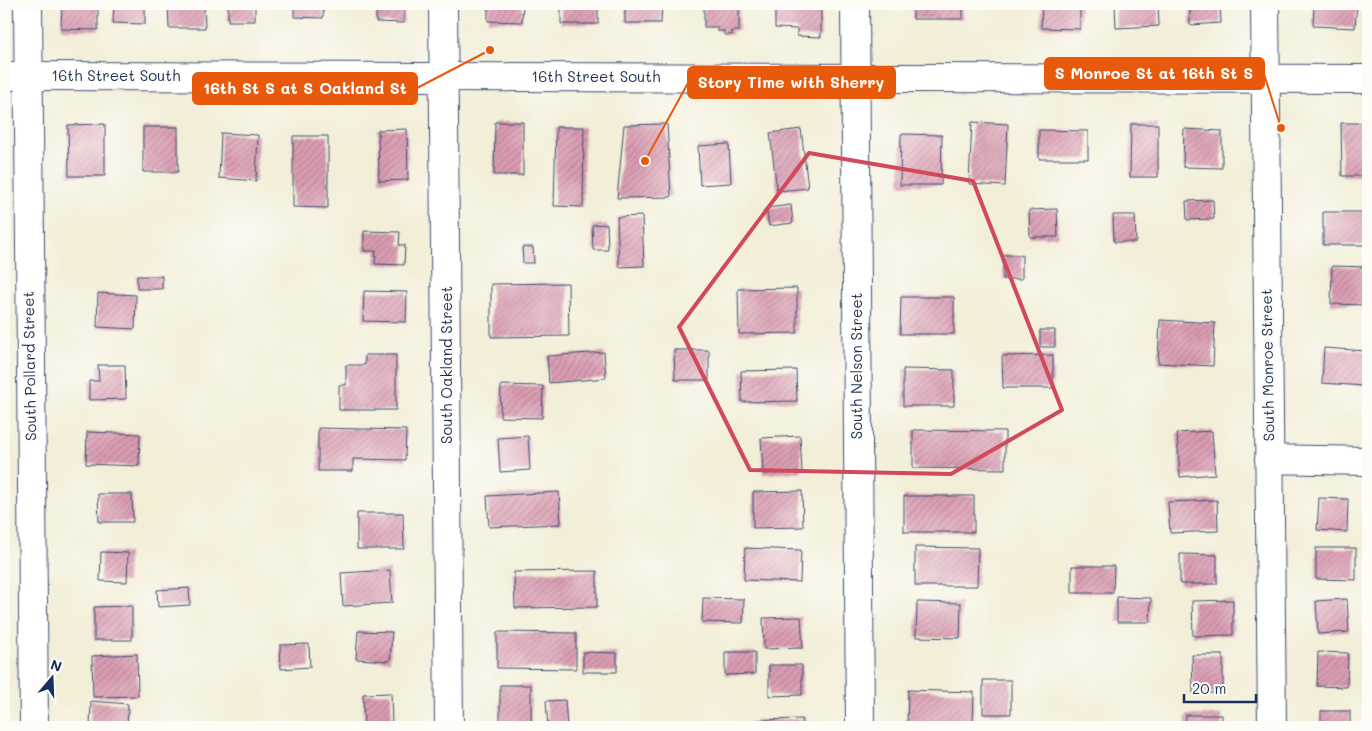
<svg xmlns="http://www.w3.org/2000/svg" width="1372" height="731" viewBox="0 0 1372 731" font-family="Mali,sans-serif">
  <defs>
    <pattern id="building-hatch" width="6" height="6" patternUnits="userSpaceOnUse" patternTransform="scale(1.25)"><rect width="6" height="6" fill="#db9db2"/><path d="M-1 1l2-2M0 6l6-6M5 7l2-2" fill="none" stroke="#b18094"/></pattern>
  </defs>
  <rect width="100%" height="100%" fill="#fdfcf7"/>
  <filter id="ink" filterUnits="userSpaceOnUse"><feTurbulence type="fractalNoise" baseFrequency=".02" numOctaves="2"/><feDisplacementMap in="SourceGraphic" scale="10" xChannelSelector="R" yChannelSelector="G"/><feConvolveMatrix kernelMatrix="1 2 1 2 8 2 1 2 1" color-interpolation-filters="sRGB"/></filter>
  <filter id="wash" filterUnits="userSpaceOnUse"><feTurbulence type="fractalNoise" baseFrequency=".0096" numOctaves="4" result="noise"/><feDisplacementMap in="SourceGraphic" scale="20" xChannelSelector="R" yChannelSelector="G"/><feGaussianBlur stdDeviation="1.12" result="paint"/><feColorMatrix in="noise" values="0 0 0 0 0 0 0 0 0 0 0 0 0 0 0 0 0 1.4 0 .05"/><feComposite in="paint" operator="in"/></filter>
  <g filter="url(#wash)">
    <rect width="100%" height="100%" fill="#f2eed8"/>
    <g id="blocks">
      <path fill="url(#building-hatch)" d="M 62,4 L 98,4 L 98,30 L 61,29 Z
        M 114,4 L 145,4 L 145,24 L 113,23 Z
        M 168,4 L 204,4 L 205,28 L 169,28 Z
        M 228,4 L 255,4 L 255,21 L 228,21 Z
        M 294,4 L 324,4 L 323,18 L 294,17 Z
        M 376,4 L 404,4 L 404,23 L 376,22 Z
        M 488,4 L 523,4 L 522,22 L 488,21 Z
        M 561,4 L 598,4 L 598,24 L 561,24 Z
        M 625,4 L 662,4 L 661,23 L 625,23 Z
        M 714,4 L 739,4 L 739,31 L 732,31 L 732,35 L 724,35 L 724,31 L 717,31 L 717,27 L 704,27 L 704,5 L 714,5 Z
        M 775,4 L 821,4 L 821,37 L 797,36 L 797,29 L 775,28 Z
        M 913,4 L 963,4 L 963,19 L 913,19 Z
        M 1042,4 L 1080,4 L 1080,29 L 1041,28 Z
        M 1115,4 L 1158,4 L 1159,26 L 1116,28 Z
        M 1190,4 L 1220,4 L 1221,23 L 1190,25 Z
        M 1314,4 L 1357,4 L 1355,28 L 1313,26 Z
        M 495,122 L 523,122 L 523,175 L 494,175 Z
        M 972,122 L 1008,124 L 1005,186 L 969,184 Z
        M 1341,123 L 1368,123 L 1368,176 L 1342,176 Z
        M 105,124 L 105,176 L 69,176 L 68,125 Z
        M 667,124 L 671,197 L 617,198 L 624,125 Z
        M 1131,124 L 1158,124 L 1158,177 L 1130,177 Z
        M 143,127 L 178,127 L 178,172 L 143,172 Z
        M 556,127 L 584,127 L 583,207 L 554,206 Z
        M 407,129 L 408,180 L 379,181 L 378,130 Z
        M 801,129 L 808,188 L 777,191 L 770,133 Z
        M 1184,129 L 1222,131 L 1222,168 L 1183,167 Z
        M 1039,130 L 1088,131 L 1088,159 L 1039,159 Z
        M 221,133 L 258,135 L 256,181 L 219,178 Z
        M 901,134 L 942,135 L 941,185 L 900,185 Z
        M 293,136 L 328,136 L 328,208 L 293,207 Z
        M 729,144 L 731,183 L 700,185 L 698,146 Z
        M 1213,200 L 1214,219 L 1187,220 L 1186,201 Z
        M 791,205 L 793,223 L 769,226 L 766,208 Z
        M 1057,209 L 1058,237 L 1030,237 L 1029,210 Z
        M 1323,212 L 1365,212 L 1365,245 L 1323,245 Z
        M 1113,215 L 1135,215 L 1136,242 L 1114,242 Z
        M 642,216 L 644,266 L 619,267 L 617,217 Z
        M 607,224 L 608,250 L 593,250 L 592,225 Z
        M 364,231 L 400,232 L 399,245 L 405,245 L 404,265 L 375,264 L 376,251 L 364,251 Z
        M 522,247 L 533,247 L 534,263 L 523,263 Z
        M 1003,255 L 1022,255 L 1022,279 L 1003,279 Z
        M 1332,266 L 1368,267 L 1368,305 L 1331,304 Z
        M 137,276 L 162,276 L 162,289 L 137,289 Z
        M 568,283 L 569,336 L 491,337 L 491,284 Z
        M 797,288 L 797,333 L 739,334 L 738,289 Z
        M 364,291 L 407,292 L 406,322 L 363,321 Z
        M 98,293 L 136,295 L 135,329 L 97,327 Z
        M 901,297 L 954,297 L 954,334 L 900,334 Z
        M 1160,320 L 1215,323 L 1213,366 L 1158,363 Z
        M 1040,330 L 1055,330 L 1055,347 L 1040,347 Z
        M 1324,348 L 1367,351 L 1364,386 L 1322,383 Z
        M 674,350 L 709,350 L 709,380 L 675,380 Z
        M 604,352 L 606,378 L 549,383 L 547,356 Z
        M 365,355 L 396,355 L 396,410 L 339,410 L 339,385 L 346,385 L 346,365 L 365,365 Z
        M 1053,355 L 1053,388 L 1003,388 L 1002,356 Z
        M 98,365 L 125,365 L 126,399 L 89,400 L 89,381 L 99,381 Z
        M 903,369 L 954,370 L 954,406 L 903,406 Z
        M 796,370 L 797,401 L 742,402 L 741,371 Z
        M 501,385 L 543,386 L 542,418 L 500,417 Z
        M 318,428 L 406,430 L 405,460 L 353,459 L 353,471 L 318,471 Z
        M 913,430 L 1005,431 L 1005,469 L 913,468 Z
        M 1212,431 L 1215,474 L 1180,477 L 1177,433 Z
        M 87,432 L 140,434 L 139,466 L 86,464 Z
        M 528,436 L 530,470 L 500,472 L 498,438 Z
        M 800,436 L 802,472 L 763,474 L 761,438 Z
        M 802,491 L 803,527 L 753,528 L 753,492 Z
        M 559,492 L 561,524 L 489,527 L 487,496 Z
        M 98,494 L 132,494 L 133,522 L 99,522 Z
        M 904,496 L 974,496 L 974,532 L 904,532 Z
        M 1319,498 L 1348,499 L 1347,532 L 1317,530 Z
        M 1217,500 L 1218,531 L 1170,533 L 1168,502 Z
        M 357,513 L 403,513 L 404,549 L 357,549 Z
        M 915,547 L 978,548 L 977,586 L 915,586 Z
        M 745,548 L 801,550 L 800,582 L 744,580 Z
        M 1316,548 L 1356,548 L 1356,580 L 1316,579 Z
        M 101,552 L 128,553 L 127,582 L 100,581 Z
        M 1180,554 L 1217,555 L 1217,584 L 1180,584 Z
        M 1072,566 L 1114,566 L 1113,593 L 1072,593 Z
        M 390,570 L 392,603 L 343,606 L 341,573 Z
        M 597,571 L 597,607 L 515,608 L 514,572 Z
        M 189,588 L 190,605 L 158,607 L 157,590 Z
        M 1117,597 L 1151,598 L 1150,622 L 1117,622 Z
        M 703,598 L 744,599 L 743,623 L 702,622 Z
        M 1347,599 L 1349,632 L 1318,634 L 1316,601 Z
        M 1233,600 L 1233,635 L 1193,636 L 1192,601 Z
        M 917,602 L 961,603 L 960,638 L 916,637 Z
        M 132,606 L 132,640 L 94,640 L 94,607 Z
        M 801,617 L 803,648 L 764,649 L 763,618 Z
        M 358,631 L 392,632 L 390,661 L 356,659 Z
        M 497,632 L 576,633 L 576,669 L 497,668 Z
        M 309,644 L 310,667 L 281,669 L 280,645 Z
        M 583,652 L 617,653 L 617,672 L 583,672 Z
        M 725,652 L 755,652 L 755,674 L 725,675 Z
        M 1318,652 L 1348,653 L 1347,687 L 1317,686 Z
        M 137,654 L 138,696 L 93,697 L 92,656 Z
        M 1192,655 L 1223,655 L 1223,693 L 1193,693 Z
        M 769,665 L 802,665 L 802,695 L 769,696 Z
        M 983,680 L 1011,680 L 1011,714 L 983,714 Z
        M 500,685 L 531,685 L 531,723 L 500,723 Z
        M 908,690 L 974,692 L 973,727 L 907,727 Z
        M 391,693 L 392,727 L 364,727 L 363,694 Z
        M 565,700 L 567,727 L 548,727 L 546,701 Z
        M 91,701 L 128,704 L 127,727 L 90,727 Z
        M 1321,711 L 1350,711 L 1350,727 L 1321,727 Z
        M 1186,715 L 1222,715 L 1222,727 L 1185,727 Z
        M 802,719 L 802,727 L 755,727 L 755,720 Z"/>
    </g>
  </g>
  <g filter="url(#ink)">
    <use href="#blocks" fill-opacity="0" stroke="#3b4c70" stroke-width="1"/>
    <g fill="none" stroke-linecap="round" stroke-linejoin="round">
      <g stroke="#3b4c70" stroke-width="30">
        <path id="minor" d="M 28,4 L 34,727
          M 443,4 L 449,727
          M 855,4 L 860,727
          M 1265,4 L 1272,727
          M 1269,459 L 1368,461"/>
      </g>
      <g stroke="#3b4c70" stroke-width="30">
        <path id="tertiary" d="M 4,76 L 1368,79"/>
      </g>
      <use href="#minor" stroke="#fff" stroke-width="28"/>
      <use href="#tertiary" stroke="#fff" stroke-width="28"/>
    </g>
  </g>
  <path fill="none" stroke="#d1495b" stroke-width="4" stroke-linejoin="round" d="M 809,153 L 973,181 L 1062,410 L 951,474 L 750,470 L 679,327 Z"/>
  <g text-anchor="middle" stroke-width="5" stroke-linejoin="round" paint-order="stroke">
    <g font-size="15" fill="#1b2f5e" stroke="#fdfcf7">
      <text x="116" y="81">16th Street South</text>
      <text x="596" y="82">16th Street South</text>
      <text transform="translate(447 365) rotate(-90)" y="5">South Oakland Street</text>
      <text transform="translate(1268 365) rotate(-91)" y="5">South Monroe Street</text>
      <text transform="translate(30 366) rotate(-91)" y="5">South Pollard Street</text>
      <text transform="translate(857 366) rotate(-90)" y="5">South Nelson Street</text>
    </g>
  </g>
  <path fill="none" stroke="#e8590c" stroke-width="2" d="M1281 128L1264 74M645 161L688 83M490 50L417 88"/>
  <g fill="#e8590c" stroke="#fdfcf7" stroke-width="2">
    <circle cx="1281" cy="128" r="5"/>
    <circle cx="645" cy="161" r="5"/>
    <circle cx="490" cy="50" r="5"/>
  </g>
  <g fill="#e8590c" stroke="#e8590c" stroke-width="2">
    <rect x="1045" y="58" width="219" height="31" rx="5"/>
    <rect x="688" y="67" width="207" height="31" rx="5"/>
    <rect x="193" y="73" width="224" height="31" rx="5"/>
  </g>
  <g font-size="16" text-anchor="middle" font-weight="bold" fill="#fff">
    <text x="1154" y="79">S Monroe St at 16th St S</text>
    <text x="791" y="88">Story Time with Sherry</text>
    <text x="305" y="94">16th St S at S Oakland St</text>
  </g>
  <rect width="1372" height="731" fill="none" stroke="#fdfcf7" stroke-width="20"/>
  <g transform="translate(52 678) rotate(19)" stroke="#fdfcf7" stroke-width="4" paint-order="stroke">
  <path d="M0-4L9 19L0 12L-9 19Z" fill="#1b2f5e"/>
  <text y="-8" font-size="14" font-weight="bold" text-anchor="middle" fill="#1b2f5e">N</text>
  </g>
  <path d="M1184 694v8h72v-8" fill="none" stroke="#1b2f5e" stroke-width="2.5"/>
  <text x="1192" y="694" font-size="15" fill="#1b2f5e" stroke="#fdfcf7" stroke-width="4" paint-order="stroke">20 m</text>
</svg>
